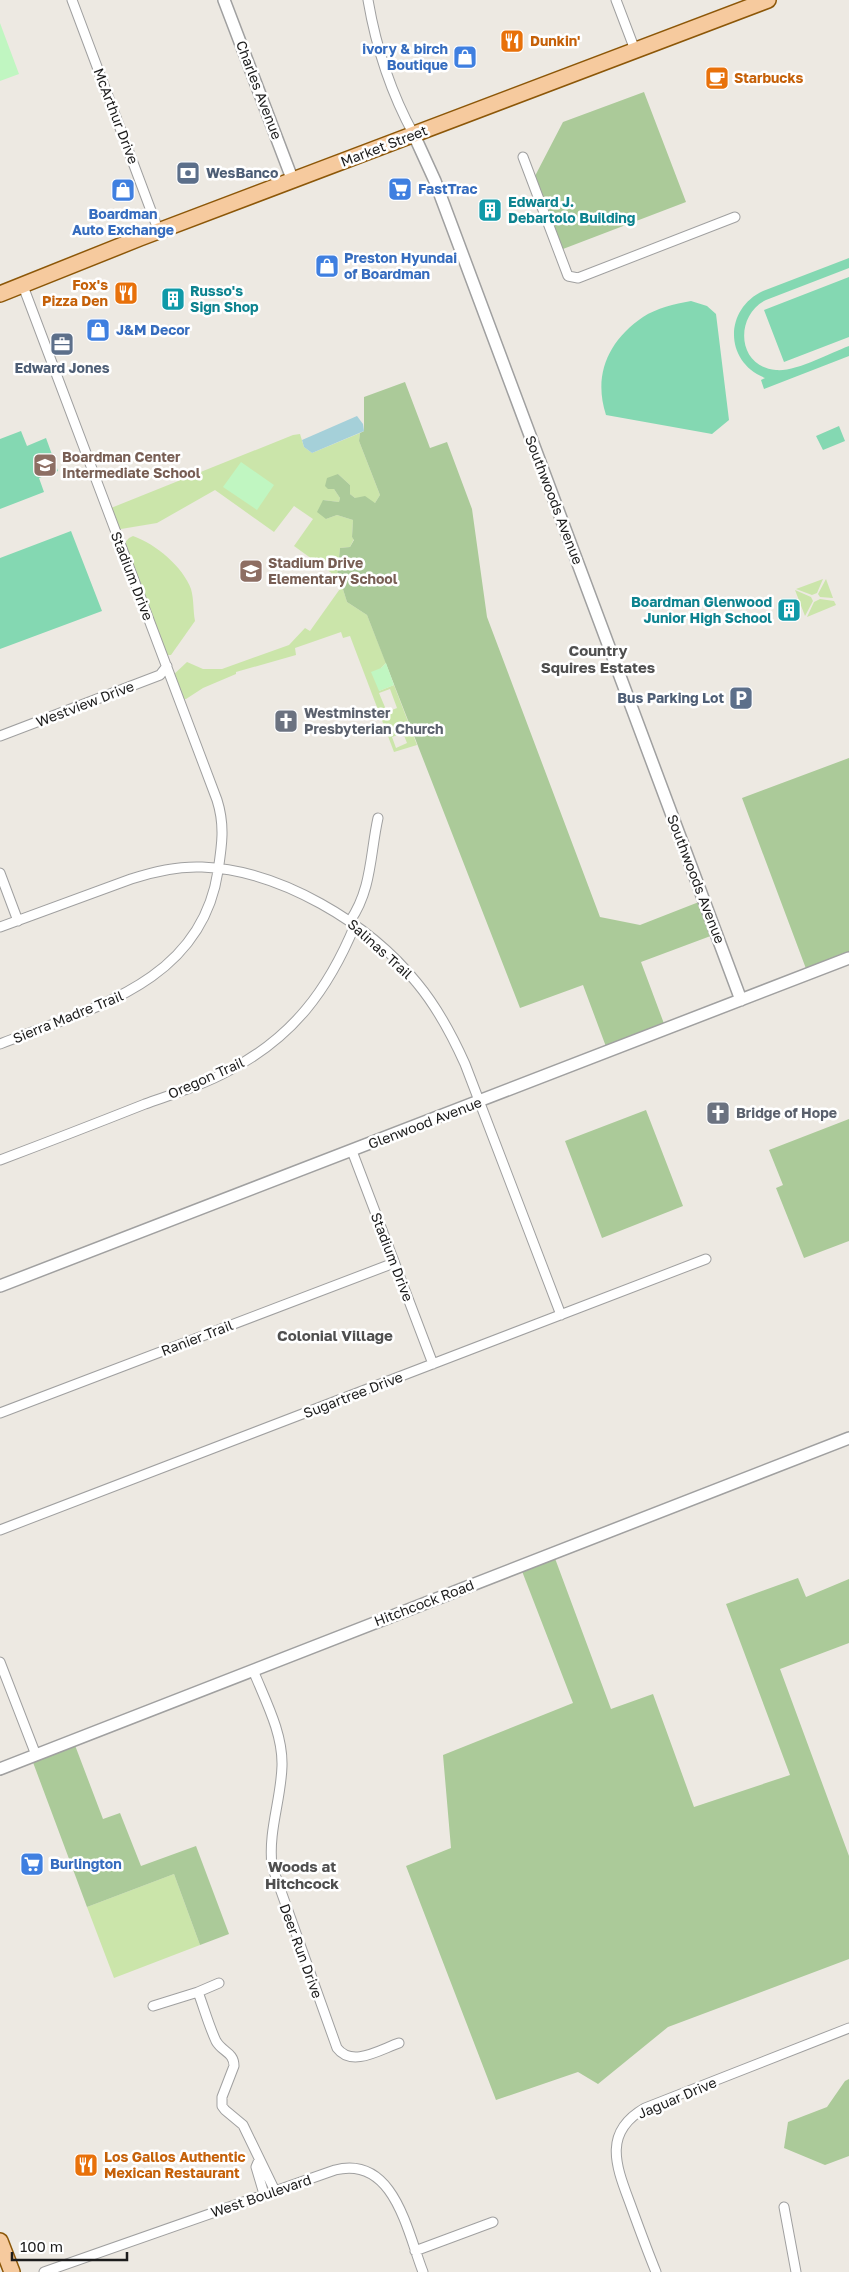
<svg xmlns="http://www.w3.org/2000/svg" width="849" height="2272" viewBox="0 0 849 2272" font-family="'Golos Text',sans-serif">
  <rect width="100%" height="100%" fill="#ede9e2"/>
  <path fill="#cbe5aa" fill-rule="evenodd" d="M 360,433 L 359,441 L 380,495 L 375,503 L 355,498 L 350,494 L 350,485 L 338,474 L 334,489 L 340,498 L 339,502 L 323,500 L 326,519 L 337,515 L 353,520 L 352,537 L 354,539 L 350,547 L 340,548 L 337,577 L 294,546 L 313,519 L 294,506 L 274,532 L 215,490 L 157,523 L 115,530 L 106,510 L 293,435 L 300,434 L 304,447 L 312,453 Z
    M 133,536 C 156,544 183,567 191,589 C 194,600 193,610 195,621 L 171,655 L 163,655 L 121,547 L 129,538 Z
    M 823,579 L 817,593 L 812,595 L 796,589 Z
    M 826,579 L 833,598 L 820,597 L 818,594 Z
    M 342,586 L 347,602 L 367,615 L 386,663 L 381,668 L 379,691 L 394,685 L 417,745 L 394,752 L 350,636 L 343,638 L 341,632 L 295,648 L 296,655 L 236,672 L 236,674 L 203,688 L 186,699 L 179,699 L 171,677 L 187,662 L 203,669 L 222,669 L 289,645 L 305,628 L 310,631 ZM 390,689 L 397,708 L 387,712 L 379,693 ZM 403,733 L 407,743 L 396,748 L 392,737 Z
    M 795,590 L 811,597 L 813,601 L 805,616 Z
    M 820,599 L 834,601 L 836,605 L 807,617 L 814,602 Z
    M 174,1874 L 200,1945 L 114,1978 L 87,1907 Z"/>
  <path fill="#abca99" d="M 644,92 L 686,202 L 563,249 L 535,176 L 563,122 Z
    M 405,382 L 430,448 L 447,442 L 472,509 L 487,617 L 600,917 L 640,925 L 704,900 L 716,934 L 641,962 L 666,1029 L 608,1052 L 583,985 L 520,1008 L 367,615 L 347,602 L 342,586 L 345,582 L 337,577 L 340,548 L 350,547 L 354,540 L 352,537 L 353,520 L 337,515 L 326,519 L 317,512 L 323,500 L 339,502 L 340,498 L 334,489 L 328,489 L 325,486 L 327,478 L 338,474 L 350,485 L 350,494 L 355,498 L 365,496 L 375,503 L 380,495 L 359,441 L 360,433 L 364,431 L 364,397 Z
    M 849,758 L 849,958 L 808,974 L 742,798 Z
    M 646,1110 L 683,1206 L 602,1238 L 565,1141 Z
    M 849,1119 L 849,1241 L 804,1258 L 776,1188 L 783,1185 L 769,1150 Z
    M 553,1553 L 611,1709 L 653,1694 L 694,1807 L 790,1775 L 726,1604 L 798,1578 L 806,1597 L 849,1579 L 849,1643 L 780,1669 L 849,1856 L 849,1959 L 668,2027 L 598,2084 L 578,2072 L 496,2100 L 406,1866 L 451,1848 L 443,1755 L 573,1703 L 520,1566 Z
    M 73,1740 L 103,1819 L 120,1813 L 141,1866 L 196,1846 L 229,1934 L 200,1945 L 174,1874 L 87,1907 L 31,1757 Z
    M 849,2079 L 849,2156 L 825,2165 L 784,2148 L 788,2122 L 827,2107 L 845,2081 Z"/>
  <path fill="#c0f6c1" d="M 0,23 L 19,74 L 0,81 Z
    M 241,462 L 274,485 L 257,510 L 223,487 Z
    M 386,663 L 394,685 L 379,691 L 371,672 L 381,668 Z"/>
  <path fill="#84d8b2" d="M 849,258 L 849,268 L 766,300 C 734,316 737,367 776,370 C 796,372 830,353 849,346 L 849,356 L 764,389 L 761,380 L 765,378 C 724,362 724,309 763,291 Z
    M 849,277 L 849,337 L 784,362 L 764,310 Z
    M 691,301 L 707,306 L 716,314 L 729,420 L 712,434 L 606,415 C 593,375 608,341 643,317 C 657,308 674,304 691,301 Z
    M 839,426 L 845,441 L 823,450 L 816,436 Z
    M 21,431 L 27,446 L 46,438 L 58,471 L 39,478 L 44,492 L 0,509 L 0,439 Z
    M 71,531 L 102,611 L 0,649 L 0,558 Z"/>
  <path fill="#a5d0d9" d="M 357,416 L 363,424 L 364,431 L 312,453 L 304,447 L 302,440 Z"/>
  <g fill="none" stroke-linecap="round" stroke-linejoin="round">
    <g stroke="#a0a0a0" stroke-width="11">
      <path id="minor" d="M 72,0 L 159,232
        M 368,0 C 376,47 391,93 414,135
        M 616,0 L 635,50
        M 523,157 L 568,276 L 578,278 L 735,217
        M 0,736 L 160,675 L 167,666
        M 0,873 L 18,921
        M 350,921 C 372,889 370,854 378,818
        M 0,927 L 131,879 C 155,871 178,866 202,867 C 280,870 369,923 417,983 C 437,1007 452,1035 465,1064 L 561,1315
        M 0,1044 C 89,1009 201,984 218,871 C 222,845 225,825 217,800 L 23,286
        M 352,1151 L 433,1364
        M 0,1160 C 48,1142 97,1123 145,1104 C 173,1094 203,1085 230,1070 C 293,1037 328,990 355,925
        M 0,1413 L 394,1263
        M 0,1530 L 706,1259
        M 0,1662 L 36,1755
        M 253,1670 C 265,1700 283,1733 282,1766 C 281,1800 268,1831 272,1866 L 337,2048 C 352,2068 381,2049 399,2043
        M 198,1992 L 219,1983
        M 153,2006 L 198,1992 C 204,2008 209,2026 216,2041 C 222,2052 234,2052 234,2066 L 222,2097 L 222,2106 L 225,2110 L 243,2125 L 275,2191
        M 259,2160 L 256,2167 L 264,2194
        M 784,2207 L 796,2272
        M 415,2251 L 493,2222
        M 44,2272 L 335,2170 C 394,2155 407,2231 423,2272
        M 656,2272 C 647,2250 639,2228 631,2206 C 617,2168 601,2133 645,2108 L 849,2028"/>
    </g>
    <g stroke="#a0a0a0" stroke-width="14">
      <path id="tertiary" d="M 224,0 L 293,181
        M 414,135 L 435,181 L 741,1000
        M 0,1286 L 849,958
        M 0,1769 L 849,1438"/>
    </g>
    <g stroke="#8c5708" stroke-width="18">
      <path id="primary" d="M 0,294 L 140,238 L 768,0
        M 0,2241 L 12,2272"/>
    </g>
    <use href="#minor" stroke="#fff" stroke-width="9"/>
    <use href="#tertiary" stroke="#fff" stroke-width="11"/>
    <use href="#primary" stroke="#f6ca9e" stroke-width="15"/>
  </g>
  <defs>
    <g id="restaurant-square" transform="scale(1.25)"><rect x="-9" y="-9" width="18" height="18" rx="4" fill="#e8710a" stroke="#fff"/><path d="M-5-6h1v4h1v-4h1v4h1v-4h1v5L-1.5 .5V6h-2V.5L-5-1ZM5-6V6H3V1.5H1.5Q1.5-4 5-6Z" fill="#fff"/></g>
    <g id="shop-square" transform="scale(1.25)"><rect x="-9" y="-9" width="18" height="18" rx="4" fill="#3f7fe0" stroke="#fff"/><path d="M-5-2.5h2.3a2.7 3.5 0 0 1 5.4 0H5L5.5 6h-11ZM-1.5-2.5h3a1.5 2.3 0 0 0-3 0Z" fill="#fff"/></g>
    <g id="cafe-square" transform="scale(1.25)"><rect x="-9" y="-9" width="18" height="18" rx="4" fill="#e8710a" stroke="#fff"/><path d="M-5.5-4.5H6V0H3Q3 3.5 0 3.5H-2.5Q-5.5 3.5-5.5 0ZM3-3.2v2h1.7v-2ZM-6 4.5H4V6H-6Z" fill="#fff"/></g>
    <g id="bank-square" transform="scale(1.25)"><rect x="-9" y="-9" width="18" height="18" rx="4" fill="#5c6f8a" stroke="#fff"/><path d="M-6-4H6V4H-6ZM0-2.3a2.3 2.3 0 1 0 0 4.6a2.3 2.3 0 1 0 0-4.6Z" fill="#fff"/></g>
    <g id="supermarket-square" transform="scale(1.25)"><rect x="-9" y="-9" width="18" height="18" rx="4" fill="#3f7fe0" stroke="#fff"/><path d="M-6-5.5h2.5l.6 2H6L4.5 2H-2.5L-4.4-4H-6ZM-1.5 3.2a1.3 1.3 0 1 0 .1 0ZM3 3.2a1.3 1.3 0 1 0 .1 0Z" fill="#fff"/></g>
    <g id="building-square" transform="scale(1.25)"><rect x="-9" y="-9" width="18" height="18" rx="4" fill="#0f9aa8" stroke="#fff"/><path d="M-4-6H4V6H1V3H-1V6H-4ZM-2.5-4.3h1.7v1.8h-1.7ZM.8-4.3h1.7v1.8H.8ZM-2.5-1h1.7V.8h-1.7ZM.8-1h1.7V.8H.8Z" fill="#fff"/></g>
    <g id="office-square" transform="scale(1.25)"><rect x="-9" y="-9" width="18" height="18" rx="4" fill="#5c6f8a" stroke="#fff"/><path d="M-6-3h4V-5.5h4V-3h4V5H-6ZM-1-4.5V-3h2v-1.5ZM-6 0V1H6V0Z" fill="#fff"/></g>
    <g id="school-square" transform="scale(1.25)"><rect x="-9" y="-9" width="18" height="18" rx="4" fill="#8d6e63" stroke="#fff"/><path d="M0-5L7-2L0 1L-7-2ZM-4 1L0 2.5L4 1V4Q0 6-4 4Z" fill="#fff"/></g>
    <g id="parking-square" transform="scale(1.25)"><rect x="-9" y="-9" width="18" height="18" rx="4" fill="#5c6f8a" stroke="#fff"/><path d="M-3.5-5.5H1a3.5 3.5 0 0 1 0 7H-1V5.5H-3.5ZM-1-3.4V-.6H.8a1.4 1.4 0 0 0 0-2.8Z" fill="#fff"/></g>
    <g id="church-square" transform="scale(1.25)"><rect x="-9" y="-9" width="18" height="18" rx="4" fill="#6b7280" stroke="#fff"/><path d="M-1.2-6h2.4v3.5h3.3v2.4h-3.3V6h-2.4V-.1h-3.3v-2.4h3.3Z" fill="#fff"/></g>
  </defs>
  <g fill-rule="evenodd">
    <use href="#restaurant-square" x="512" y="41"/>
    <use href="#shop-square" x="465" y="57"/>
    <use href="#cafe-square" x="717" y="78"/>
    <use href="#bank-square" x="188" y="173"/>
    <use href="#supermarket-square" x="400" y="189"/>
    <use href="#shop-square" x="123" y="190"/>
    <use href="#building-square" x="490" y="210"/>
    <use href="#shop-square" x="327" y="266"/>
    <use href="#restaurant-square" x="126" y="293"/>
    <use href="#building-square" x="173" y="299"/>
    <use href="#shop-square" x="98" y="330"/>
    <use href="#office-square" x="62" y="344"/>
    <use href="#school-square" x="45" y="465"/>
    <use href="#school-square" x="251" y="571"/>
    <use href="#building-square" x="789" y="610"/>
    <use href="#parking-square" x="741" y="698"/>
    <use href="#church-square" x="286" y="721"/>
    <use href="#church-square" x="718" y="1113"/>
    <use href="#supermarket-square" x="32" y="1864"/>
    <use href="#restaurant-square" x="86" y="2165"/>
  </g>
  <g text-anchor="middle" stroke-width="5" stroke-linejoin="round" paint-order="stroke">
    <g font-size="14" font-weight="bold" fill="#c56008" stroke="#fff" text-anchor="start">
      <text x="530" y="46">Dunkin'</text>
      <text x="734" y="83">Starbucks</text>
      <text x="108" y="290" text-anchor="end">Fox's<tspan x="108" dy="16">Pizza Den</tspan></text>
      <text x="104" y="2162">Los Gallos Authentic<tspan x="104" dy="16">Mexican Restaurant</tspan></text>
    </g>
    <g font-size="14" font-weight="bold" fill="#366cbe" stroke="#fff" text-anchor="start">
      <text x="448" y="54" text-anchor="end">ivory &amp; birch<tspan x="448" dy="16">Boutique</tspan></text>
      <text x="418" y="194">FastTrac</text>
      <text x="123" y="219" text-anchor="middle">Boardman<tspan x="123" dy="16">Auto Exchange</tspan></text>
      <text x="344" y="263">Preston Hyundai<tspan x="344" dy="16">of Boardman</tspan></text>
      <text x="116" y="335">J&amp;M Decor</text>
      <text x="50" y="1869">Burlington</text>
    </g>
    <g font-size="14" fill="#1c1c1c" stroke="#fff">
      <text transform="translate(259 90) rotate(69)" y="5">Charles Avenue</text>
      <text transform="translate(116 116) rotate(69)" y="5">McArthur Drive</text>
      <text transform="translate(384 146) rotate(-21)" y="5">Market Street</text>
      <text transform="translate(554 500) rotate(69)" y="5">Southwoods Avenue</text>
      <text transform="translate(132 576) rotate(69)" y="5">Stadium Drive</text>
      <text transform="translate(85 704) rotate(-21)" y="5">Westview Drive</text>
      <text transform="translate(696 879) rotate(69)" y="5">Southwoods Avenue</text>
      <text transform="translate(380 949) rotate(42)" y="5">Salinas Trail</text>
      <text transform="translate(68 1017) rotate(-22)" y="5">Sierra Madre Trail</text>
      <text transform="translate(206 1078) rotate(-24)" y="5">Oregon Trail</text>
      <text transform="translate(425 1123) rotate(-21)" y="5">Glenwood Avenue</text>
      <text transform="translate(392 1257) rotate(69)" y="5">Stadium Drive</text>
      <text transform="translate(197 1338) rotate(-21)" y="5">Ranier Trail</text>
      <text transform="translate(353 1395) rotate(-21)" y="5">Sugartree Drive</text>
      <text transform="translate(424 1603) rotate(-21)" y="5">Hitchcock Road</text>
      <text transform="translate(301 1951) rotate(70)" y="5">Deer Run Drive</text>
      <text transform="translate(677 2098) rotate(-23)" y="5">Jaguar Drive</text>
      <text transform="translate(261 2196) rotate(-19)" y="5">West Boulevard</text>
    </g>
    <g font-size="14" font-weight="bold" fill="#4e5e75" stroke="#fff" text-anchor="start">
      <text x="206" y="178">WesBanco</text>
      <text x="62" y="373" text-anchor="middle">Edward Jones</text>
      <text x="724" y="703" text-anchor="end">Bus Parking Lot</text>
    </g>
    <g font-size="14" font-weight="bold" fill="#0d838f" stroke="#fff" text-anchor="start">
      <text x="508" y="207">Edward J.<tspan x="508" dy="16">Debartolo Building</tspan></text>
      <text x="190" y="296">Russo's<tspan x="190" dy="16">Sign Shop</tspan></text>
      <text x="772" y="607" text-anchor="end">Boardman Glenwood<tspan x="772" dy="16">Junior High School</tspan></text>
    </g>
    <g font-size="14" font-weight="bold" fill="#785e54" stroke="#fff" text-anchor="start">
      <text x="62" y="462">Boardman Center<tspan x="62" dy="16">Intermediate School</tspan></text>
      <text x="268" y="568">Stadium Drive<tspan x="268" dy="16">Elementary School</tspan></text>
    </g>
    <g font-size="14" font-weight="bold" fill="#5b616d" stroke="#fff" text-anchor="start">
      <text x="304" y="718">Westminster<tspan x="304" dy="16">Presbyterian Church</tspan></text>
      <text x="736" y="1118">Bridge of Hope</text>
    </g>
    <g font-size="15" font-weight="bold" fill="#4f4f4f" stroke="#fff">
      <text x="598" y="656">Country<tspan x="598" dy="17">Squires Estates</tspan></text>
      <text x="335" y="1341">Colonial Village</text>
      <text x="302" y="1872">Woods at<tspan x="302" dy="17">Hitchcock</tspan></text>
    </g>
  </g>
  <path d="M12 2252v8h115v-8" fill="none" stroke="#1c1c1c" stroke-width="2.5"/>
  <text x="20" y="2252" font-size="15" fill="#1c1c1c" stroke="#ffffff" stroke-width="4" paint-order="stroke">100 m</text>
</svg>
